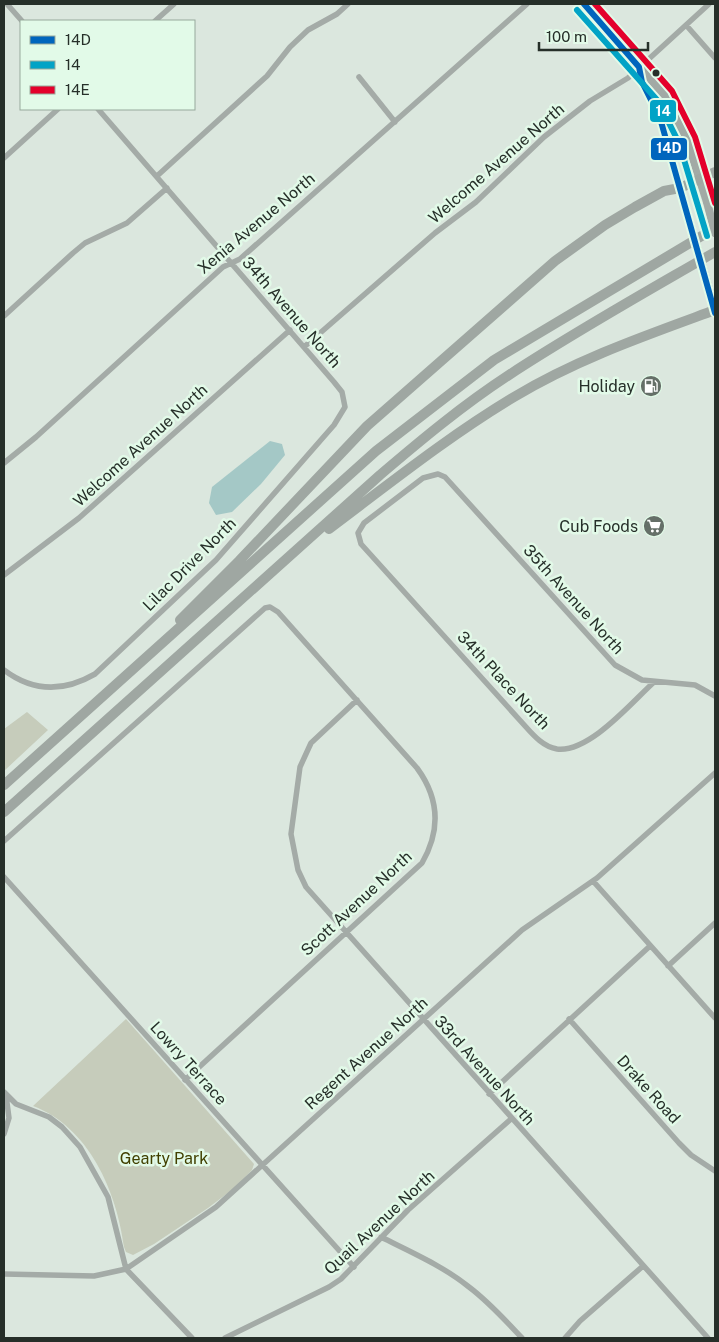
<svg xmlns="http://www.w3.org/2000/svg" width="719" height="1342" viewBox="0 0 719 1342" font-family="'Public Sans',sans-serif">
  <rect width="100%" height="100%" fill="#dbe7de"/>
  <path fill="#c6ccbb" d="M 27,712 L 48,730 L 4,771 L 4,729 Z
    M 126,1019 L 254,1164 L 252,1170 L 237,1186 L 208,1208 L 154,1244 L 133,1255 L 126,1252 L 124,1247 C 117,1192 89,1127 33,1106 Z"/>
  <path fill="#a4c8c6" d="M 270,441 L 282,444 L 285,455 L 261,484 L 232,512 L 216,515 L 209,503 L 212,487 Z"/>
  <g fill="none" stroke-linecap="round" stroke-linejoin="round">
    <path stroke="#a4aba7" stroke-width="5.5" d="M 7,4 L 22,21
      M 155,21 L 174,4
      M 686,25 L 715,58
      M 359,77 L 395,122
      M 4,158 L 58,109
      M 157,176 L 267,76 L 290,47 L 308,30 L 337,14 L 348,4
      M 4,316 L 73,253 L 85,243 L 127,223 L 167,188
      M 304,347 L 435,233 L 476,202 L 544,137 L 590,101 L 628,78 L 709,4
      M 4,463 L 36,437 L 223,267 L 240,259 L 527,4
      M 4,575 L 79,518 L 290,330
      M 4,670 C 33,692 64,692 95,674 L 216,560 L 334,425 L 345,407 L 342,392 L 334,382 L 98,109
      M 653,683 C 631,703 589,753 557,749 C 544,747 534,736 526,727 L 361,544 L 358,533 L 364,523 L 423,478 L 438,474 L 445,477 L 615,665 L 642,680 L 695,685 L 715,696
      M 357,700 L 311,743 L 300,767 L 291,834 L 298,870 L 306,887 L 708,1338
      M 4,841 L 265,608 L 270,607 L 278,612 L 417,768 C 439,798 441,830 422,863 L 185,1080
      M 4,877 L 354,1267
      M 593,881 L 715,1018
      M 668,966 L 715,923
      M 569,1019 L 679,1143 L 691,1155 L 715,1171
      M 4,1092 L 16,1104 L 49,1117 L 62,1127 L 80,1147 L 108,1197 L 126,1269 L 192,1338
      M 489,1094 L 650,946
      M 4,1134 L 9,1118 L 6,1095
      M 381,1237 C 411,1252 443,1266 469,1287 C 489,1302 505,1320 522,1338
      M 4,1274 L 94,1276 L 126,1269 L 216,1207 L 522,930 L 597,878 L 715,773
      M 225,1338 L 329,1287 L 341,1279 L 408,1210 L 511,1119
      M 565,1338 L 580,1321 L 643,1266"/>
    <path stroke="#a2aaa5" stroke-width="8" d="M 584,4 L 665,96 L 687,140 L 707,202
      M 639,67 L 642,82 L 660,118 L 687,212
      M 710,292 L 715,313"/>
    <path stroke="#9fa7a2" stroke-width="10" d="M 329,529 C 389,484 449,436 514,397 C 577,359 647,335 715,310
      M 180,620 L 239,561 L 367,426 L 555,261 L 605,225 L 635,207 L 664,191 L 680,188 L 715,172
      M 4,785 L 376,451 L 494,360 L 715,228
      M 4,812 L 380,475 C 421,440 463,405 509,375 C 576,331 646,292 715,252"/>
    <path stroke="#a2aaa5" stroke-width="8" d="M 707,202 L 715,233
      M 687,212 L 710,292"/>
    <g stroke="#e2fae8" stroke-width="10">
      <path id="bus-1" d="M 584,4 L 639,67 L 642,82 L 660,118 L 715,313"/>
    </g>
    <g stroke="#e2fae8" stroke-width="10">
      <path id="bus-2" d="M 577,10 L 658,101 L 679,143 L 707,236"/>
    </g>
    <g stroke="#e2fae8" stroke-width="10">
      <path id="bus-3" d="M 595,4 L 672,91 L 695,137 L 715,203"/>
    </g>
    <use href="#bus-1" stroke="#0065bd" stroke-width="6"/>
    <use href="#bus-2" stroke="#02a3c6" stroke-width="6"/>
    <use href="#bus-3" stroke="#e4002b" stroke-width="6"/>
  </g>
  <defs>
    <g id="fuel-disc" transform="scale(1.125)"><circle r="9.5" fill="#656f68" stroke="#e2fae8"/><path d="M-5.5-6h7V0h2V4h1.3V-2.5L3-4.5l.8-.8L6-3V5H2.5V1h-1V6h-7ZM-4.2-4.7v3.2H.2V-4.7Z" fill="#fff"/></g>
    <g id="supermarket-disc" transform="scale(1.125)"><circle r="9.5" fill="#656f68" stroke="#e2fae8"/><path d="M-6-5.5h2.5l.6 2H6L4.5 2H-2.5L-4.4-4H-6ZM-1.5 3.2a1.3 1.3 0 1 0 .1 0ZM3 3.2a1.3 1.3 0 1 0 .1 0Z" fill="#fff"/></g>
  </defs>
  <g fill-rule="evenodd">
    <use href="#fuel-disc" x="651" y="386"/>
    <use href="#supermarket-disc" x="654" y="526"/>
  </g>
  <circle fill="#262f29" stroke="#e2fae8" stroke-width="2" cx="656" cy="73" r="4.5"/>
  <g text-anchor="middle" stroke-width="5" stroke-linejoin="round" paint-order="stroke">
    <g font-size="16" fill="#262f29" stroke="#e2fae8">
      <text transform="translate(496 163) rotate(-41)" y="6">Welcome Avenue North</text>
      <text transform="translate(256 223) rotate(-40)" y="6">Xenia Avenue North</text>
      <text transform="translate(292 312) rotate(49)" y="6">34th Avenue North</text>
      <text transform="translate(140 445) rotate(-42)" y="6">Welcome Avenue North</text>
      <text transform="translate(189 564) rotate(-45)" y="6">Lilac Drive North</text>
      <text transform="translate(574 599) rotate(48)" y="6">35th Avenue North</text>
      <text transform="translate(504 680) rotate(47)" y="6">34th Place North</text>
      <text transform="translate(356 903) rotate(-43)" y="6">Scott Avenue North</text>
      <text transform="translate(366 1053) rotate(-42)" y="6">Regent Avenue North</text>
      <text transform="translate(189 1063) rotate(48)" y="6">Lowry Terrace</text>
      <text transform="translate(485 1070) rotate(48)" y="6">33rd Avenue North</text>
      <text transform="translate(649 1089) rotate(48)" y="6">Drake Road</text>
      <text transform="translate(379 1222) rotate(-43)" y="6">Quail Avenue North</text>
    </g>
    <g font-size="16" fill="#262f29" stroke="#e2fae8" text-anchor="end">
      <text x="635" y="392">Holiday</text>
      <text x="638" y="532">Cub Foods</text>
    </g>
    <g font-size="16" fill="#414000" stroke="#e2fae8">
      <text x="164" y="1164">Gearty Park</text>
    </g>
  </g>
  <g stroke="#e2fae8" stroke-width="2">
    <rect x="649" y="99" width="28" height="24" rx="5" fill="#02a3c6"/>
    <rect x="650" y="137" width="38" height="24" rx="5" fill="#0065bd"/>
  </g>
  <g font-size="14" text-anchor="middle" font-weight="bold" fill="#fff">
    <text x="663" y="116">14</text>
    <text x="669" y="153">14D</text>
  </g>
  <rect width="719" height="1342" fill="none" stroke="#262f29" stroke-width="10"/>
  <rect x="20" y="20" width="175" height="90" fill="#e2fae8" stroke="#97a99c"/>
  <rect x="30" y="36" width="25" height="8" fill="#0065bd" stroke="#97a99c"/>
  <text x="65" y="45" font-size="15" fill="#262f29">14D</text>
  <rect x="30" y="61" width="25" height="8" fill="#02a3c6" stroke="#97a99c"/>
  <text x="65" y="70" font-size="15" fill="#262f29">14</text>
  <rect x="30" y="86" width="25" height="8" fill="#e4002b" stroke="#97a99c"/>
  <text x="65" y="95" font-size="15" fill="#262f29">14E</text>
  <path d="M539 42v8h109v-8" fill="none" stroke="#262f29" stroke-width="2.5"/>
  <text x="546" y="42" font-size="15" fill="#262f29" stroke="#e2fae8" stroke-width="4" paint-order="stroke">100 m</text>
</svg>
